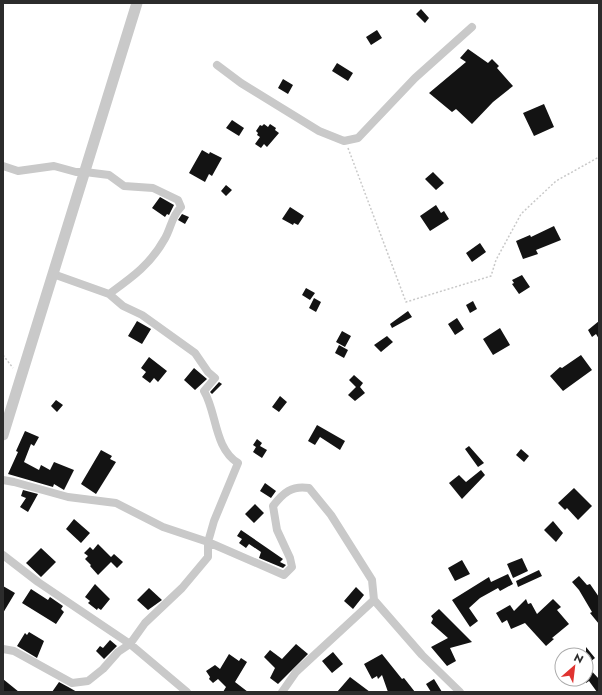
<svg xmlns="http://www.w3.org/2000/svg" width="602" height="695" viewBox="0 0 602 695" font-family="Jost,sans-serif">
  <rect width="100%" height="100%" fill="#fff"/>
  <path fill="#131313" d="M 421,9 L 429,18 L 425,23 L 416,14 Z
    M 377,30 L 382,38 L 371,45 L 366,37 Z
    M 468,49 L 488,63 L 492,59 L 499,66 L 497,68 L 513,86 L 493,102 L 472,124 L 456,109 L 452,112 L 429,93 L 466,62 L 460,58 Z
    M 337,63 L 353,73 L 348,81 L 332,71 Z
    M 283,79 L 293,85 L 288,94 L 278,88 Z
    M 544,104 L 554,127 L 534,136 L 523,113 Z
    M 232,120 L 244,128 L 239,136 L 226,128 Z
    M 264,124 L 268,127 L 270,124 L 276,128 L 275,130 L 279,133 L 267,147 L 264,144 L 261,148 L 255,144 L 260,137 L 257,135 L 258,133 L 256,131 L 260,125 L 262,126 Z
    M 202,150 L 209,154 L 210,152 L 222,158 L 212,176 L 209,174 L 205,182 L 189,173 Z
    M 433,172 L 444,183 L 436,190 L 425,179 Z
    M 226,185 L 232,190 L 226,196 L 221,191 Z
    M 160,197 L 174,205 L 169,215 L 167,214 L 165,217 L 152,208 Z
    M 436,205 L 441,213 L 444,211 L 449,219 L 430,231 L 420,216 Z
    M 290,207 L 304,216 L 298,225 L 294,223 L 293,225 L 282,219 Z
    M 182,214 L 189,217 L 185,224 L 178,220 Z
    M 554,226 L 561,240 L 536,250 L 538,254 L 523,259 L 516,241 L 530,235 L 531,237 Z
    M 480,243 L 486,252 L 472,262 L 466,253 Z
    M 522,275 L 530,287 L 519,294 L 512,284 L 514,283 L 512,280 Z
    M 306,288 L 315,293 L 310,300 L 302,295 Z
    M 314,298 L 321,302 L 316,312 L 309,308 Z
    M 473,301 L 477,309 L 470,313 L 466,305 Z
    M 408,311 L 412,317 L 392,328 L 390,324 Z
    M 457,318 L 464,329 L 455,335 L 448,324 Z
    M 137,321 L 151,329 L 142,344 L 128,336 Z
    M 599,321 L 599,339 L 596,334 L 592,337 L 588,330 Z
    M 500,328 L 510,345 L 493,355 L 483,339 Z
    M 342,331 L 351,336 L 345,347 L 336,342 Z
    M 387,336 L 393,342 L 381,352 L 374,345 Z
    M 339,345 L 348,350 L 344,358 L 335,353 Z
    M 581,355 L 592,370 L 563,391 L 550,376 L 560,367 L 562,368 Z
    M 149,357 L 167,371 L 158,382 L 154,378 L 150,383 L 142,377 L 146,372 L 141,368 Z
    M 194,368 L 207,379 L 195,390 L 184,380 Z
    M 354,375 L 363,383 L 360,387 L 365,393 L 355,401 L 348,395 L 356,387 L 349,380 Z
    M 219,382 L 222,384 L 212,394 L 210,392 Z
    M 280,396 L 287,402 L 279,412 L 272,407 Z
    M 56,400 L 63,405 L 57,412 L 51,406 Z
    M 317,425 L 345,441 L 340,450 L 320,437 L 315,445 L 308,441 Z
    M 25,431 L 39,437 L 34,446 L 31,444 L 24,462 L 39,470 L 41,465 L 50,470 L 54,462 L 74,470 L 64,490 L 54,484 L 53,487 L 8,474 L 18,452 L 16,451 Z
    M 257,439 L 262,443 L 260,446 L 267,450 L 262,458 L 253,452 L 256,447 L 253,445 Z
    M 469,446 L 484,463 L 478,467 L 465,449 Z
    M 521,449 L 529,456 L 524,462 L 516,455 Z
    M 101,450 L 112,456 L 110,459 L 116,462 L 96,494 L 81,484 Z
    M 481,470 L 485,475 L 462,499 L 449,483 L 459,475 L 466,482 Z
    M 265,483 L 276,491 L 271,498 L 260,491 Z
    M 574,488 L 592,506 L 578,520 L 567,508 L 565,510 L 558,503 Z
    M 23,490 L 38,494 L 28,512 L 20,507 L 26,498 L 21,496 Z
    M 255,504 L 264,513 L 254,523 L 245,514 Z
    M 74,519 L 90,533 L 81,543 L 66,529 Z
    M 553,521 L 563,533 L 556,542 L 544,530 Z
    M 241,530 L 283,559 L 280,562 L 286,565 L 283,568 L 259,558 L 261,552 L 249,544 L 246,548 L 239,543 L 242,539 L 237,536 Z
    M 98,544 L 111,557 L 114,554 L 123,562 L 117,568 L 111,562 L 98,575 L 90,566 L 91,565 L 85,559 L 88,556 L 84,553 L 90,547 L 93,550 Z
    M 41,548 L 56,562 L 41,577 L 26,563 Z
    M 522,558 L 528,571 L 513,578 L 507,564 Z
    M 462,560 L 470,574 L 455,581 L 448,568 Z
    M 539,570 L 542,576 L 518,587 L 516,581 Z
    M 508,574 L 513,584 L 500,591 L 498,588 L 480,598 L 469,608 L 478,621 L 470,627 L 452,600 L 489,577 L 491,582 Z
    M 579,576 L 587,585 L 590,584 L 599,597 L 599,624 L 590,613 L 592,612 L 579,590 L 572,582 Z
    M 95,584 L 110,599 L 101,610 L 98,608 L 97,610 L 88,603 L 90,601 L 85,597 Z
    M 3,586 L 15,593 L 3,613 Z
    M 356,587 L 364,595 L 353,609 L 344,601 Z
    M 149,588 L 162,600 L 148,610 L 137,600 Z
    M 31,589 L 48,600 L 50,597 L 63,606 L 61,609 L 64,612 L 56,624 L 22,603 Z
    M 526,599 L 528,604 L 531,603 L 537,614 L 553,599 L 561,607 L 557,610 L 569,624 L 552,638 L 554,639 L 546,646 L 525,623 L 511,629 L 507,620 L 502,623 L 496,613 L 510,605 L 514,611 Z
    M 439,609 L 472,642 L 450,648 L 456,661 L 447,666 L 431,647 L 448,638 L 431,623 L 433,619 L 431,616 Z
    M 29,632 L 44,641 L 37,658 L 17,646 L 25,633 L 27,635 Z
    M 110,640 L 117,646 L 104,659 L 96,651 L 100,646 L 103,648 Z
    M 296,644 L 308,654 L 278,684 L 270,678 L 275,668 L 264,657 L 270,650 L 282,659 Z
    M 586,647 L 595,658 L 586,665 Z
    M 333,652 L 343,664 L 332,673 L 322,661 Z
    M 229,654 L 239,661 L 241,658 L 247,662 L 235,682 L 248,692 L 223,692 L 226,687 L 218,679 L 213,683 L 209,679 L 210,677 L 206,671 L 215,665 L 220,669 Z
    M 382,654 L 402,679 L 404,678 L 415,692 L 388,692 L 382,675 L 378,679 L 377,676 L 372,679 L 364,664 Z
    M 586,665 L 599,679 L 599,692 L 597,692 L 589,681 L 586,683 Z
    M 350,677 L 370,692 L 337,692 Z
    M 3,679 L 19,692 L 3,692 Z
    M 434,679 L 442,692 L 431,692 L 426,684 Z
    M 59,682 L 70,688 L 77,692 L 52,692 Z"/>
  <g fill="none" stroke-linecap="round" stroke-linejoin="round">
    <path stroke="#c9c9c9" stroke-width="1.5" stroke-dasharray="2 2" stroke-linecap="butt" d="M 348,148 L 406,302 L 491,276 L 496,260 L 521,214 L 556,181 L 599,157
      M 3,355 L 13,368"/>
    <path stroke="#c9c9c9" stroke-width="8" d="M 217,65 L 241,83 L 319,131 L 344,141 L 358,138 L 415,78 L 472,27
      M 3,166 L 18,171 L 54,166 L 76,172 L 85,172 L 109,175 L 124,186 L 153,188 L 178,200 L 181,207 C 171,217 171,229 164,240 C 150,265 131,278 109,294
      M 3,480 L 14,482 L 68,497 L 116,503 L 163,527 L 208,542 L 284,575 L 292,567 L 290,558 L 277,530 L 273,506 C 283,493 292,485 309,488 L 331,515 L 372,580 L 374,600 L 296,672 L 282,692
      M 3,555 L 38,582 L 130,644 L 187,692
      M 374,600 L 422,655 L 460,692
      M 3,649 L 14,651 L 72,683 L 88,681 L 103,669 L 118,652 L 130,644 L 145,623 L 182,588 L 208,557 L 208,542 L 214,521 L 238,463 C 214,448 217,413 204,391 L 215,378 L 208,372 L 195,353 L 142,315 L 123,306 L 109,294 L 53,274"/>
    <path stroke="#c9c9c9" stroke-width="11" d="M 3,435 L 137,3"/>
  </g>
  <rect width="602" height="695" fill="none" stroke="#2c2c2c" stroke-width="8"/>
  <g transform="translate(574 667) rotate(28)"><circle r="19" fill="#ffffff" stroke="#ababab"/>
  <path d="M0-3L7 15L0 10L-7 15Z" fill="#e03330"/>
  <text y="-6" font-size="11" font-weight="bold" text-anchor="middle" fill="#2c2c2c">N</text>
  </g>
</svg>
